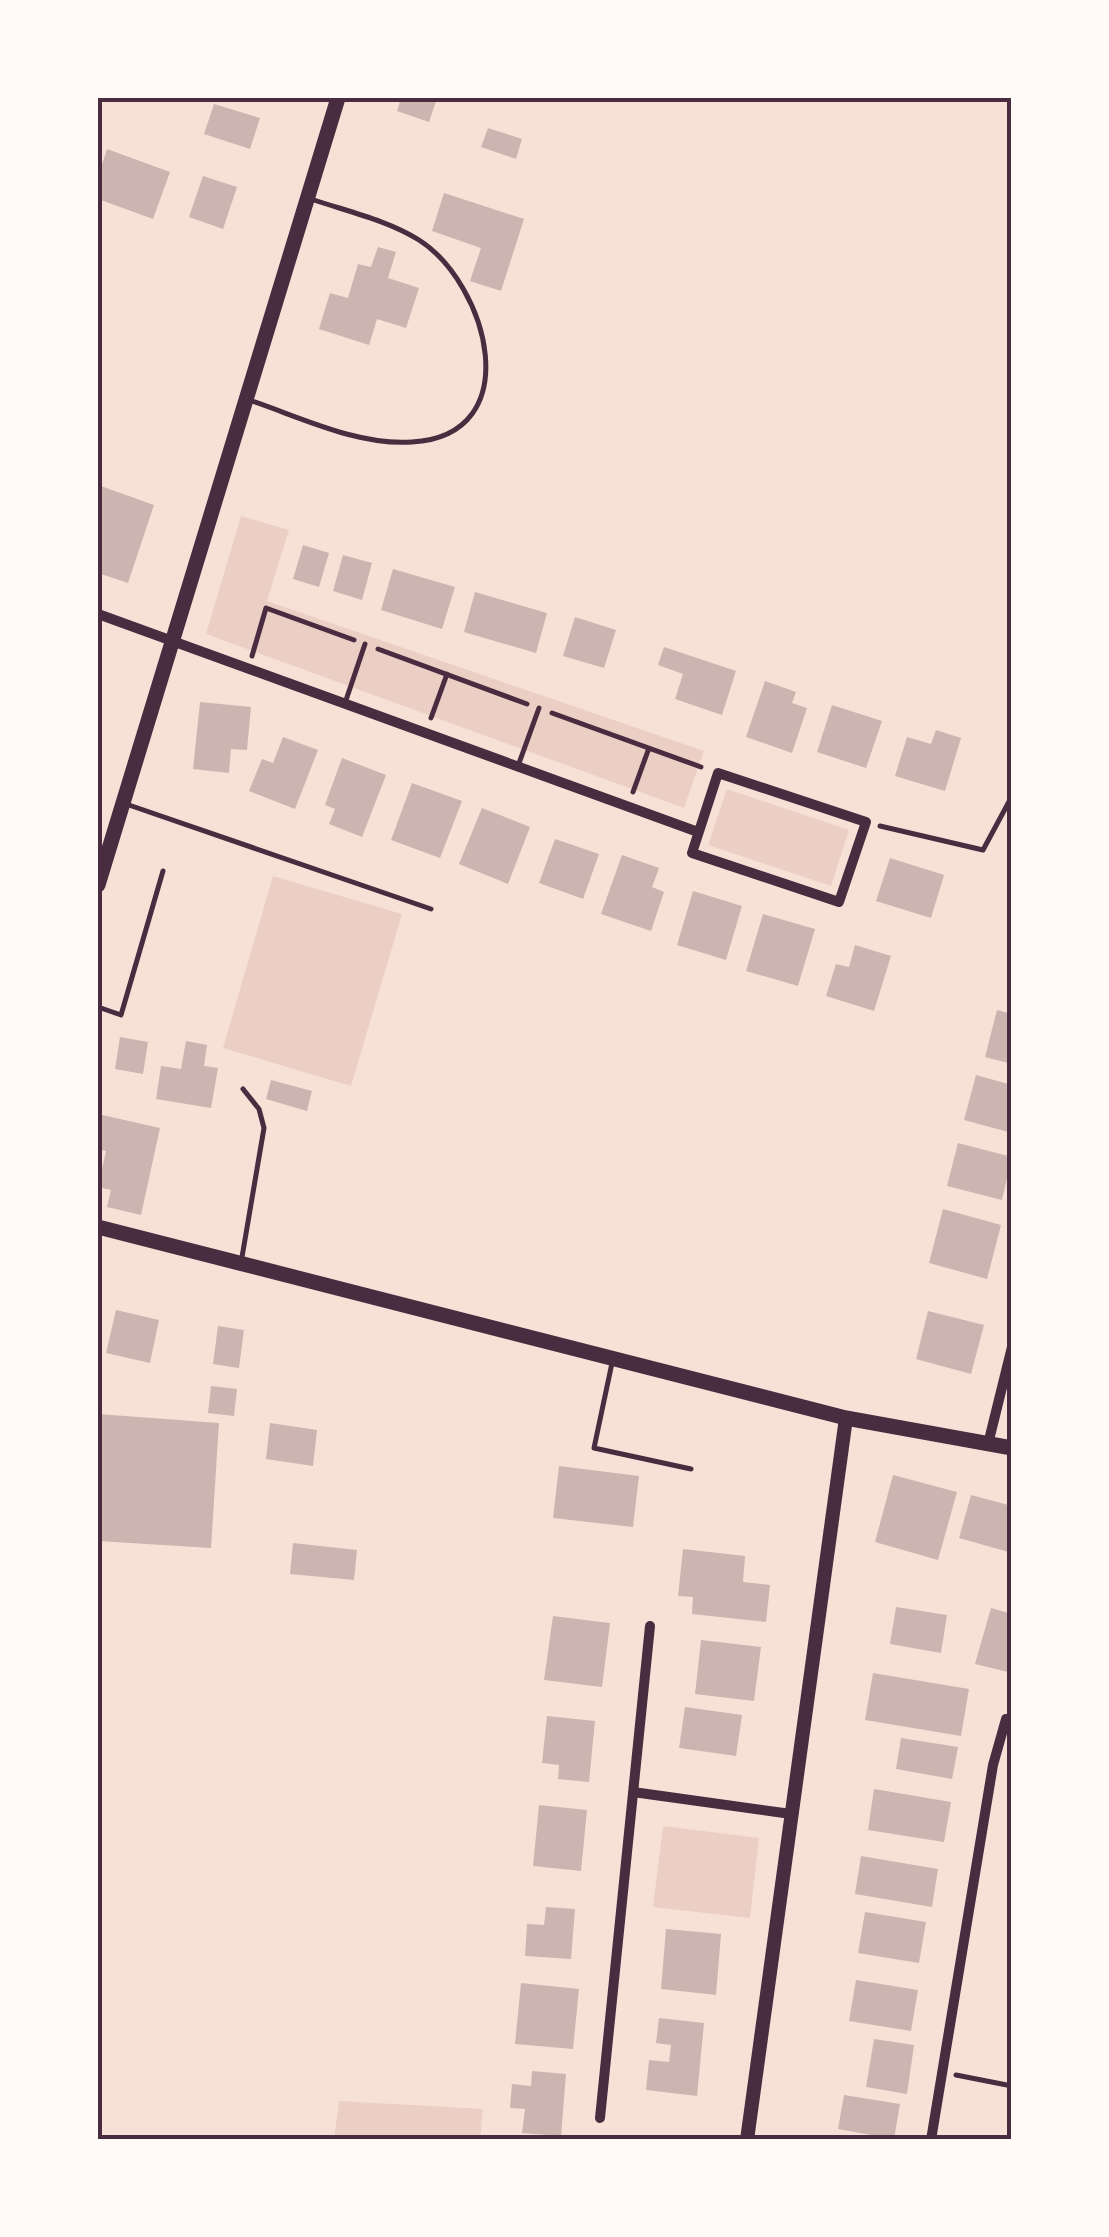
<svg xmlns="http://www.w3.org/2000/svg" width="1109" height="2237" viewBox="0 0 1109 2237" font-family="Manrope,sans-serif">
  <rect width="100%" height="100%" fill="#f7e1d7"/>
  <path fill="#ebcfc5" d="M 241,516 L 289,530 L 267,601 L 704,751 L 684,808 L 206,634 Z
    M 727,789 L 849,830 L 831,886 L 708,845 Z
    M 273,876 L 402,914 L 351,1086 L 223,1048 Z
    M 663,1826 L 759,1838 L 750,1918 L 653,1907 Z
    M 339,2101 L 483,2109 L 480,2139 L 334,2139 Z"/>
  <path fill="#ccb4b1" d="M 401,98 L 437,98 L 429,122 L 397,111 Z
    M 214,104 L 260,118 L 250,149 L 204,134 Z
    M 488,128 L 522,139 L 516,159 L 481,147 Z
    M 107,149 L 170,172 L 153,219 L 98,199 L 98,177 Z
    M 203,176 L 237,187 L 223,229 L 189,217 Z
    M 444,193 L 524,219 L 501,291 L 470,281 L 481,248 L 432,231 Z
    M 378,247 L 396,252 L 388,278 L 419,288 L 406,328 L 377,319 L 369,345 L 319,329 L 330,293 L 348,298 L 358,264 L 371,267 Z
    M 98,485 L 154,505 L 128,583 L 98,573 Z
    M 303,545 L 329,553 L 319,587 L 293,579 Z
    M 343,555 L 372,563 L 362,600 L 333,591 Z
    M 393,569 L 455,587 L 442,629 L 381,610 Z
    M 475,592 L 547,613 L 536,653 L 464,632 Z
    M 575,617 L 616,630 L 604,668 L 563,656 Z
    M 664,647 L 736,671 L 722,715 L 675,699 L 683,674 L 658,665 Z
    M 765,681 L 796,692 L 792,703 L 807,708 L 792,753 L 746,737 Z
    M 200,702 L 251,707 L 247,750 L 231,749 L 229,773 L 193,769 Z
    M 832,705 L 882,721 L 866,768 L 817,752 Z
    M 936,730 L 961,738 L 945,791 L 895,776 L 907,737 L 931,744 Z
    M 283,737 L 318,750 L 295,809 L 249,791 L 262,759 L 273,763 Z
    M 342,758 L 386,775 L 362,837 L 329,824 L 335,809 L 325,805 Z
    M 412,783 L 462,801 L 440,858 L 391,840 Z
    M 482,808 L 530,827 L 508,884 L 459,864 Z
    M 555,839 L 599,854 L 583,899 L 539,883 Z
    M 622,855 L 659,868 L 652,887 L 664,892 L 651,931 L 601,914 Z
    M 890,858 L 944,875 L 931,918 L 876,901 Z
    M 693,891 L 742,906 L 726,960 L 677,945 Z
    M 763,914 L 815,929 L 798,986 L 746,971 Z
    M 855,945 L 891,956 L 874,1011 L 826,996 L 836,964 L 849,967 Z
    M 997,1010 L 1012,1014 L 1012,1064 L 985,1057 Z
    M 120,1037 L 148,1042 L 143,1074 L 115,1069 Z
    M 186,1041 L 207,1045 L 204,1066 L 218,1068 L 211,1108 L 156,1099 L 161,1066 L 181,1069 Z
    M 976,1075 L 1012,1085 L 1012,1133 L 964,1120 Z
    M 271,1080 L 312,1091 L 307,1111 L 266,1099 Z
    M 98,1114 L 160,1128 L 141,1215 L 107,1207 L 111,1190 L 98,1187 L 106,1151 L 98,1149 Z
    M 958,1143 L 1012,1157 L 1002,1200 L 947,1186 Z
    M 943,1209 L 1001,1225 L 987,1279 L 929,1263 Z
    M 116,1310 L 159,1320 L 150,1363 L 106,1353 Z
    M 928,1311 L 984,1325 L 971,1374 L 916,1359 Z
    M 218,1326 L 244,1330 L 239,1368 L 213,1364 Z
    M 211,1386 L 237,1389 L 234,1416 L 208,1413 Z
    M 98,1414 L 219,1423 L 211,1548 L 98,1541 Z
    M 270,1423 L 317,1430 L 313,1466 L 266,1459 Z
    M 559,1466 L 639,1476 L 633,1527 L 553,1518 Z
    M 893,1475 L 957,1492 L 938,1560 L 875,1542 Z
    M 971,1495 L 1012,1506 L 1012,1553 L 959,1538 Z
    M 293,1543 L 357,1550 L 354,1580 L 290,1574 Z
    M 683,1549 L 745,1556 L 743,1582 L 770,1585 L 766,1622 L 692,1614 L 693,1597 L 678,1596 Z
    M 896,1607 L 947,1615 L 941,1653 L 890,1644 Z
    M 991,1608 L 1012,1614 L 1012,1673 L 975,1664 Z
    M 553,1616 L 610,1623 L 602,1687 L 544,1680 Z
    M 701,1640 L 761,1647 L 754,1701 L 695,1694 Z
    M 873,1673 L 969,1689 L 961,1736 L 865,1720 Z
    M 685,1707 L 742,1715 L 736,1756 L 679,1748 Z
    M 547,1716 L 595,1721 L 589,1782 L 558,1779 L 559,1765 L 542,1763 Z
    M 901,1738 L 958,1747 L 952,1779 L 896,1769 Z
    M 874,1789 L 951,1802 L 944,1842 L 868,1830 Z
    M 539,1805 L 587,1810 L 581,1871 L 533,1866 Z
    M 861,1856 L 938,1869 L 932,1907 L 855,1894 Z
    M 546,1907 L 575,1909 L 571,1959 L 525,1956 L 527,1924 L 544,1925 Z
    M 865,1912 L 926,1922 L 919,1963 L 858,1953 Z
    M 666,1929 L 721,1934 L 716,1995 L 661,1989 Z
    M 856,1980 L 918,1990 L 911,2031 L 849,2021 Z
    M 521,1983 L 579,1989 L 573,2049 L 515,2044 Z
    M 659,2018 L 704,2023 L 697,2096 L 646,2090 L 649,2060 L 669,2062 L 671,2045 L 656,2043 Z
    M 874,2039 L 914,2045 L 907,2094 L 866,2087 Z
    M 532,2071 L 566,2074 L 561,2136 L 522,2133 L 525,2109 L 510,2108 L 512,2084 L 531,2086 Z
    M 844,2095 L 900,2104 L 894,2139 L 838,2129 Z"/>
  <g fill="none" stroke-linecap="round" stroke-linejoin="round">
    <path stroke="#4a2c40" stroke-width="5" d="M 378,649 L 527,704
      M 252,656 L 266,608 L 354,640
      M 552,713 L 701,767
      M 431,718 L 447,674
      M 633,792 L 649,748
      M 880,826 L 983,850 L 1012,796
      M 956,2075 L 1012,2086"/>
    <path stroke="#4a2c40" stroke-width="5" d="M 249,400 C 300,417 358,446 412,442 C 529,435 488,284 419,240 C 387,220 346,211 311,199
      M 345,703 L 365,644
      M 518,766 L 539,708
      M 126,804 L 431,909
      M 98,1007 L 121,1015 L 163,871
      M 241,1263 L 264,1128 L 259,1109 L 243,1089
      M 612,1363 L 594,1448 L 691,1469"/>
    <path stroke="#4a2c40" stroke-width="10" d="M 98,614 L 698,832
      M 718,773 L 866,822 L 839,902 L 692,853 Z
      M 988,1444 L 1012,1347
      M 633,1792 L 791,1814
      M 600,2118 L 650,1626
      M 931,2140 L 993,1765 L 1006,1719 L 1012,1720"/>
    <path stroke="#4a2c40" stroke-width="14" d="M 747,2140 L 846,1418"/>
    <path stroke="#4a2c40" stroke-width="15" d="M 98,885 L 338,98
      M 98,1227 L 846,1418 L 1012,1448"/>
  </g>
  <rect width="1109" height="2237" fill="none" stroke="#fffaf5" stroke-width="200"/>
  <rect x="100" y="100" width="909" height="2037" fill="none" stroke="#4a2c40" stroke-width="4"/>
</svg>
